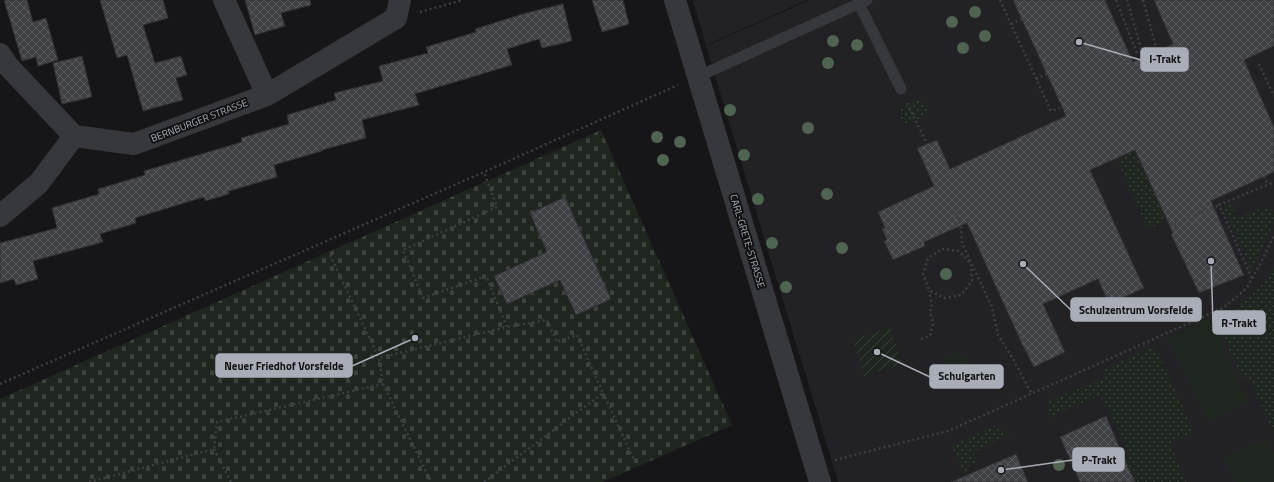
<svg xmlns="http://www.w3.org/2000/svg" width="1274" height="482" viewBox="0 0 1274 482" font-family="'Titillium Web',sans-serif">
  <defs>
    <pattern id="grass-dots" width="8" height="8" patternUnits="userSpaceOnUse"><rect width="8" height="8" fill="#1e261f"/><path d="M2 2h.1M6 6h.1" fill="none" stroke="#3c433d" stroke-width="1.8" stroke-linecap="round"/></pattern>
    <pattern id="cemetery-stones" width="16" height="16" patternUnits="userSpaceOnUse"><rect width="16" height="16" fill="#1e261f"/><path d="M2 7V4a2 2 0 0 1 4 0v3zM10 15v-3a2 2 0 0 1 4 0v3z" fill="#3c433d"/></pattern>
    <pattern id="garden-furrows" width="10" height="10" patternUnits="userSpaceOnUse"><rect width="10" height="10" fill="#1e261f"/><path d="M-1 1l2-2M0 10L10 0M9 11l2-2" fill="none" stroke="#3c433d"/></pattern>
    <pattern id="building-cross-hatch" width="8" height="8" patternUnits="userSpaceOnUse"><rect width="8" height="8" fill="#404145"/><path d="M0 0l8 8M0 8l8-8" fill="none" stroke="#595a5e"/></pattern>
  </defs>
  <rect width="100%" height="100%" fill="#161618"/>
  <path fill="#222225" d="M 693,0 L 807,0 L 706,45 Z
    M 810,0 L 1274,0 L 1274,482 L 838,482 L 706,46 Z"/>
  <path fill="url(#grass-dots)" d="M 918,100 C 940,105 921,123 906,123 C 900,119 899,114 901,108 Z
    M 1135,150 L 1167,221 L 1148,229 L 1116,158 Z
    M 1231,202 L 1237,217 L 1266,207 L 1274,211 L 1274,222 L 1252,271 L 1223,206 Z
    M 1274,267 L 1274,433 L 1248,376 L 1242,378 L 1215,319 L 1239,305 L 1261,286 Z
    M 1155,346 L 1194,432 L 1170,443 L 1186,482 L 1135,482 L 1124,458 L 1130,455 L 1101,395 L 1048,418 L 1049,401 L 1106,377 L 1103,370 Z
    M 995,426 L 1010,434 L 973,453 L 978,462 L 966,468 L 972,482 L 968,482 L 952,446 Z"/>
  <path fill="url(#cemetery-stones)" d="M 601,130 L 732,425 L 603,482 L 0,482 L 0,399 Z"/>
  <path fill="#1e261f" d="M 1209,318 L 1248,402 L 1207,422 L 1167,337 Z
    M942 366a13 13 0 1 1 26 0a13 13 0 1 1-26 0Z
    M 1268,439 L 1274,452 L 1274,482 L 1235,482 L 1224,457 Z"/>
  <path fill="url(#garden-furrows)" d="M 890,327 L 902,364 L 864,376 L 853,340 Z"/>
  <path fill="url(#building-cross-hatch)" stroke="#303034" d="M 4,0 L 27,0 L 33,22 L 46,18 L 58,60 L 38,66 L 36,57 L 22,61 Z
    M 100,0 L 163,0 L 168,18 L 143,25 L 155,63 L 181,56 L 187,75 L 176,78 L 183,100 L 143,111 L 127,55 L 117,58 Z
    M 245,0 L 310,0 L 311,5 L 281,13 L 285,26 L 255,35 Z
    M 592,0 L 623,0 L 629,24 L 602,32 Z
    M 1013,0 L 1105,0 L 1133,62 L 1173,44 L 1154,0 L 1274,0 L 1274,46 L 1244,60 L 1274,127 L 1274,172 L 1211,201 L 1244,275 L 1199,293 L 1171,234 L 1173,233 L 1135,150 L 1090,170 L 1144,288 L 1109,304 L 1098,279 L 1043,304 L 1065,352 L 1034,367 L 1022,344 L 967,223 L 924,242 L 925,246 L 893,260 L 884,241 L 887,240 L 882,229 L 885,228 L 878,212 L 934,186 L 917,148 L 937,140 L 950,169 L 1066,116 Z
    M 563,4 L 572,41 L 542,48 L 539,39 L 507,49 L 512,65 L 415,94 L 419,105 L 362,120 L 366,138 L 322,150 L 322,151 L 274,165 L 277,177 L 229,191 L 229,194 L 205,201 L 204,197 L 135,218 L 136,223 L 100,234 L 103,242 L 33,261 L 38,279 L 16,285 L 14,279 L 0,283 L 0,243 L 57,228 L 52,208 L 99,194 L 98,189 L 145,175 L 144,171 L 242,142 L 241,138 L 289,124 L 287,115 L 336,100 L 334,93 L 383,81 L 379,66 L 428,53 L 426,47 L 476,32 L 475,29 L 526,13 Z
    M 82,56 L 92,97 L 62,104 L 53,63 Z
    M 565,197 L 611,299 L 576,315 L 560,280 L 507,304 L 494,276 L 547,252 L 530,213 Z
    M 1106,416 L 1124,458 L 1135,482 L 1080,482 L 1060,437 Z
    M 1016,454 L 1028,482 L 951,482 L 990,465 Z"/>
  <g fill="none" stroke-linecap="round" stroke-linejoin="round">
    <path stroke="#3d3f44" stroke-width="2.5" stroke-dasharray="2 3" stroke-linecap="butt" d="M 1000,0 L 1051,111 L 1062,107
      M 1116,0 L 1137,53 L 1142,52 L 1127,0
      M 1143,0 L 1157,51
      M 420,12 L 463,0
      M 1011,24 L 1022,19
      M 1259,64 L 1274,96
      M 1036,79 L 1047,74
      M 907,103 L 927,144
      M 1264,176 L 1268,185
      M 1200,206 L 1203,212
      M 956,212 L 961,226 L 962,243 L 992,307 L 998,335 L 1013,359 L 1032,394
      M 1170,227 L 1219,205
      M 942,249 L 959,251 L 971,264 L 972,281 L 961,295 L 944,298 L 929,290 L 923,274 L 928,258 Z
      M 330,255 L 379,358
      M 1252,278 L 1219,205 L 1274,182
      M 921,339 L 930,336 L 933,324 L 930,312 L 932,304 L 929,291
      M 0,384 L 484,172 L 678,85
      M 383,384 L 431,482
      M 603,393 L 634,460
      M 214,449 L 231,482
      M 835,460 L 948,431 L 1223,308 L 1246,289 L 1263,259 L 1274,235
      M 89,482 L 214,449 L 217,422 L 383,384 L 379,358 L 507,327 L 486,276 L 423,298 L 403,250 L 497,207 L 484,172
      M 484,482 L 603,393 L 577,335 L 557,342 L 547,320 L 507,327"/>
    <path stroke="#37383d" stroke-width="11" d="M 859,4 L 901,89
      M 697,77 L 867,0"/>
    <path stroke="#37383d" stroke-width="22" d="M 224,0 L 267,95
      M 675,0 L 820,482
      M 0,54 L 8,66 L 74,136 L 134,144 L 267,95 L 396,18 L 400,0
      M 0,216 L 39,183 L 74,136"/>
  </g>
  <g fill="#506452">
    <circle cx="975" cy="12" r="6"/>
    <circle cx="952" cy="22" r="6"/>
    <circle cx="985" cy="36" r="6"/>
    <circle cx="833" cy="41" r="6"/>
    <circle cx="857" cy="45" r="6"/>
    <circle cx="963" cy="48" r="6"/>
    <circle cx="828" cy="63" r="6"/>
    <circle cx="730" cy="110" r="6"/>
    <circle cx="808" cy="128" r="6"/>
    <circle cx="657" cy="137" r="6"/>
    <circle cx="680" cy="142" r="6"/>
    <circle cx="744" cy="155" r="6"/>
    <circle cx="663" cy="160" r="6"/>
    <circle cx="827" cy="194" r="6"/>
    <circle cx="758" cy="199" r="6"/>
    <circle cx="772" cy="243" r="6"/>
    <circle cx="842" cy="248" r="6"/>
    <circle cx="946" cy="274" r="6"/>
    <circle cx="786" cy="287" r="6"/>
    <circle cx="1059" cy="465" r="6"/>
  </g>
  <g text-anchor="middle" stroke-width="4" stroke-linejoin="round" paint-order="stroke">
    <g font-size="10" fill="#a8adb8" stroke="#111113">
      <text transform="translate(199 120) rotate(-21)" y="4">BERNBURGER STRASSE</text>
      <text transform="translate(748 241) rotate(73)" y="4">CARL-GRETE-STRASSE</text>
    </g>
  </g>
  <path fill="none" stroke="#a8adb8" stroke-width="1.5" d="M1079 42L1141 60M1023 264L1071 310M1211 261L1213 323M415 338L352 366M877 352L930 377M1001 470L1073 460"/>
  <g fill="#a8adb8" stroke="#111113" stroke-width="1.5">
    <circle cx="1079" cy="42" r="4"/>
    <circle cx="1023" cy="264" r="4"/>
    <circle cx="1211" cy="261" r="4"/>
    <circle cx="415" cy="338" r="4"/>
    <circle cx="877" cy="352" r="4"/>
    <circle cx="1001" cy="470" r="4"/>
  </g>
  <g fill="#a8adb8" stroke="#a8adb8" stroke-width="1.5">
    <rect x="1141" y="48" width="47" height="23" rx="4"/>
    <rect x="1071" y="298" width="130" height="23" rx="4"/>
    <rect x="1213" y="311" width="52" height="23" rx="4"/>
    <rect x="216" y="354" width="136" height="23" rx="4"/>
    <rect x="930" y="365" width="73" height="23" rx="4"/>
    <rect x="1073" y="448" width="51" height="23" rx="4"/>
  </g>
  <g font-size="11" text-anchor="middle" font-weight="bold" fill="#111">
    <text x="1165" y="63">I-Trakt</text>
    <text x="1136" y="314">Schulzentrum Vorsfelde</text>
    <text x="1239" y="327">R-Trakt</text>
    <text x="284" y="370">Neuer Friedhof Vorsfelde</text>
    <text x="967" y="380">Schulgarten</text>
    <text x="1099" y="464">P-Trakt</text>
  </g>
</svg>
